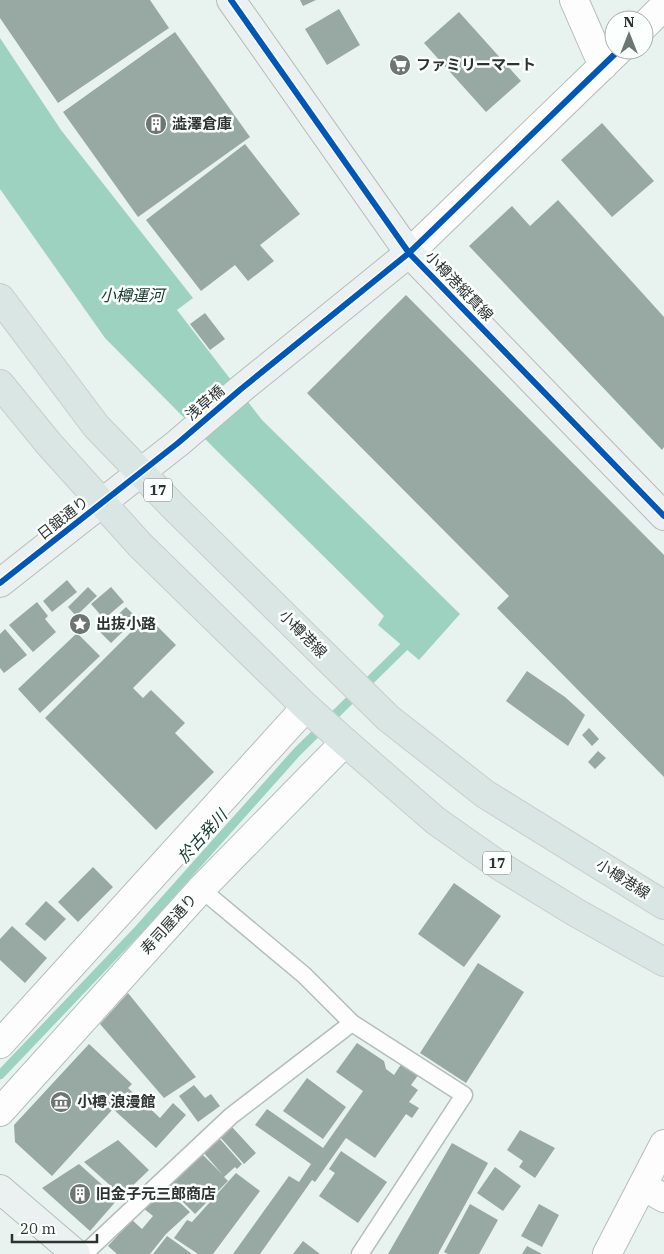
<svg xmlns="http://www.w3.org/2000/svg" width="664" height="1254" viewBox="0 0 664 1254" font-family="'IBM Plex Serif','Noto Sans JP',serif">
  <rect width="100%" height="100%" fill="#e8f2ee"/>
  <path fill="#9ed2c0" d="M 0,38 L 61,130 L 193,298 L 177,310 L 262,420 L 460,614 L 419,660 L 378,625 L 384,616 L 219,453 L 105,338 L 0,189 Z"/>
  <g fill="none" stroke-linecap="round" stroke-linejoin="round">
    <path stroke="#9ed2c0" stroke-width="9" d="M 0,1075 L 140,928 L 297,752 L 412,639"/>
  </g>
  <path fill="#98a9a4" d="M 0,0 L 150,0 L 169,28 L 58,103 L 0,18 Z
    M 300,0 L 316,0 L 303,6 Z
    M 339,9 L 360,45 L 327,65 L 305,29 Z
    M 459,12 L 521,81 L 486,112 L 424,43 Z
    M 175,32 L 250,137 L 138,217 L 63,112 Z
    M 602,123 L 654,181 L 612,217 L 561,160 Z
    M 245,144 L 300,214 L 260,245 L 274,261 L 248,281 L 235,265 L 201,291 L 146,220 Z
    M 558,200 L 664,317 L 664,447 L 662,450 L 469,246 L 512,206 L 530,226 Z
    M 406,295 L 664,555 L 664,777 L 497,608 L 509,596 L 307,393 Z
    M 205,313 L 225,339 L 210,350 L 190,324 Z
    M 67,580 L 77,592 L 52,612 L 43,601 Z
    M 88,587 L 97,596 L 76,616 L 68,607 Z
    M 111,587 L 124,602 L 104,619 L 91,604 Z
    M 37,602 L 48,616 L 45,619 L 56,632 L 33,652 L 9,625 Z
    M 126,607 L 137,618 L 111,643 L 100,632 Z
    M 147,616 L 176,645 L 133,688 L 143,698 L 151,690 L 185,723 L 175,733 L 214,772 L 156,830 L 45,718 Z
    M 5,629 L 27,655 L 4,673 L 0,668 L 0,634 Z
    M 77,633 L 100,656 L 40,713 L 18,689 Z
    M 527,671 L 565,697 L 585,715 L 568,746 L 506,701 Z
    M 589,728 L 599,739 L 592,746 L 582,735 Z
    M 598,751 L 606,758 L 595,769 L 588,762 Z
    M 93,867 L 113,887 L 78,922 L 58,902 Z
    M 454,883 L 501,916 L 464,967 L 418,934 Z
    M 46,901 L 66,919 L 45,941 L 25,924 Z
    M 12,926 L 47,958 L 25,983 L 0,960 L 0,939 Z
    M 478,963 L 524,992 L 466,1083 L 420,1053 Z
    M 128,993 L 196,1077 L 164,1098 L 100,1024 Z
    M 357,1043 L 384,1061 L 386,1069 L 394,1075 L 402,1063 L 419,1074 L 411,1085 L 418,1090 L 409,1102 L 419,1108 L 412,1118 L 406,1114 L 375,1158 L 346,1138 L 315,1182 L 312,1180 L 260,1254 L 233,1254 L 289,1176 L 299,1182 L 311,1164 L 255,1125 L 267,1109 L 323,1148 L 363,1091 L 336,1072 Z
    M 89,1044 L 132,1084 L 128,1088 L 160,1118 L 173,1103 L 186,1115 L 156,1148 L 113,1109 L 52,1176 L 15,1142 L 14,1125 Z
    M 307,1078 L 346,1107 L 323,1139 L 283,1111 Z
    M 194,1085 L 205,1098 L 211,1094 L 220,1106 L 198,1122 L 179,1096 Z
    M 232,1127 L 256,1153 L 244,1164 L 220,1137 Z
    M 520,1130 L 555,1148 L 535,1178 L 519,1167 L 523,1161 L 507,1150 Z
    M 219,1138 L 242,1164 L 237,1169 L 235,1167 L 224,1177 L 228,1181 L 195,1214 L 167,1186 L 201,1153 L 223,1175 L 203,1152 Z
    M 118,1140 L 149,1170 L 122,1196 L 84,1162 Z
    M 452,1143 L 488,1163 L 438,1254 L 388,1254 Z
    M 341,1151 L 387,1182 L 358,1223 L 319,1196 L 335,1173 L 329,1169 Z
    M 79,1164 L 118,1199 L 90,1231 L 42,1188 Z
    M 495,1167 L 521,1186 L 503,1211 L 477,1193 Z
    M 236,1173 L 260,1191 L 213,1254 L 198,1254 L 174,1238 L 187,1220 L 192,1222 Z
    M 163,1187 L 190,1212 L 166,1234 L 150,1254 L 117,1254 L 108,1246 L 132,1220 L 142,1229 L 153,1216 L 143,1208 Z
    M 470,1204 L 498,1220 L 479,1254 L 448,1254 L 444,1252 Z
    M 539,1204 L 559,1215 L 542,1247 L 521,1236 Z
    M 167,1236 L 177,1243 L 192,1254 L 153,1254 Z
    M 303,1241 L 320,1254 L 293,1254 Z
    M 527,1246 L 542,1254 L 522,1254 Z"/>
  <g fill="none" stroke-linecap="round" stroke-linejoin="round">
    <g stroke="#b5bdba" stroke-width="19">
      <path id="lane" d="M 201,889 L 304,975 L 352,1023 L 464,1095 L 360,1254
        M 84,1254 L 231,1116 L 352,1023"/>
    </g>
    <g stroke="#b5bdba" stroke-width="30">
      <path id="street" d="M 574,0 L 603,66
        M 644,26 L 664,6
        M 409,253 L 619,50
        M 0,1044 L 306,707
        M 0,1112 L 201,889 L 345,742
        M 643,1186 L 664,1198
        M 607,1254 L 664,1144"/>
    </g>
    <g stroke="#b5bdba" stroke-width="30">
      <path id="secondary" d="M 231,0 L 409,253 L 664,516
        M 0,583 L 178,443 L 241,389 L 409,253
        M 0,1189 L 76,1254"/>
    </g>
    <g stroke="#c9cdcb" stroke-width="30">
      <path id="primary" d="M 0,298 L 96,426 L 172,505 L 388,718 L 485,794 L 664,905
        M 0,384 L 49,444 L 140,545 L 306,707 L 345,742 L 436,821 L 500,866 L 575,912 L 664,962"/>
    </g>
    <use href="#lane" stroke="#fcfdfc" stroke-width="16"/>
    <use href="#street" stroke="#fcfdfc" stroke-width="28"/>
    <use href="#secondary" stroke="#ebf1f0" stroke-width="28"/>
    <use href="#primary" stroke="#dae6e3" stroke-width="28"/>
    <g stroke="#fbfffd" stroke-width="9">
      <path id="cycleway" d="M 231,0 L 409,253 L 664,516
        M 0,583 L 178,443 L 241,389 L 409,253 L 619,50"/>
    </g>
    <use href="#cycleway" stroke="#0057b8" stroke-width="6"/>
  </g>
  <defs>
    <g id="supermarket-disc" transform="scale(1.125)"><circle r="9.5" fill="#6e7673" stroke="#fbfffd"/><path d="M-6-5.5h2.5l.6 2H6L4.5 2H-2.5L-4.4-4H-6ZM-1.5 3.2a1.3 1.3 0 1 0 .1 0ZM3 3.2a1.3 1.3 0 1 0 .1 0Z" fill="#fff"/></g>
    <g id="building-disc" transform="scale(1.125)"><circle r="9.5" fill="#6e7673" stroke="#fbfffd"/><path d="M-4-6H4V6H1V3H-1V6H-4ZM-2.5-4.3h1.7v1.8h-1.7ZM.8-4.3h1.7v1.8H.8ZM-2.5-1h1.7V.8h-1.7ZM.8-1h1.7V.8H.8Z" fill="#fff"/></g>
    <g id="sight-disc" transform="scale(1.125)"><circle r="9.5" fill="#6e7673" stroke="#fbfffd"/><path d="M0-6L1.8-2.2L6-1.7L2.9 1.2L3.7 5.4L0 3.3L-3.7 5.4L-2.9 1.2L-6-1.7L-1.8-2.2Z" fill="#fff"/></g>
    <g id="museum-disc" transform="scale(1.125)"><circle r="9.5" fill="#6e7673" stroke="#fbfffd"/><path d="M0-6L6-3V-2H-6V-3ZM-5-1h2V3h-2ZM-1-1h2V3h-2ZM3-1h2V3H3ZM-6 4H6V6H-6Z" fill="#fff"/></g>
  </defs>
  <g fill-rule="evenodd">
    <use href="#supermarket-disc" x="400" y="65"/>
    <use href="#building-disc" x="156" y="124"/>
    <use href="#sight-disc" x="80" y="624"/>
    <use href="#museum-disc" x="61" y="1102"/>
    <use href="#building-disc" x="80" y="1194"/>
  </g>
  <g text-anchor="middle" stroke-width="5" stroke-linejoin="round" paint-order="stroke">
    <g fill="#fbfffd" stroke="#6b706e" stroke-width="1">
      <rect x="144" y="478.5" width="28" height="23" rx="4"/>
      <rect x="483" y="851.5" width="28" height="23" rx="4"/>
    </g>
    <g font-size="14" font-weight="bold" fill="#2d3331">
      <text x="158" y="495">17</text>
      <text x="497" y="868">17</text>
    </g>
    <g font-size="15" font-weight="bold" fill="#2d3331" stroke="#fbfffd" text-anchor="start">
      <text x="416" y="70">ファミリーマート</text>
      <text x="172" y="129">澁澤倉庫</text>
      <text x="96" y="629">出抜小路</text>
      <text x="77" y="1107">小樽 浪漫館</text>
      <text x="96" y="1199">旧金子元三郎商店</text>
    </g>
    <g font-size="15" fill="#2d3331" stroke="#fbfffd">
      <text transform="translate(459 286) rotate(46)" y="5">小樽港縦貫線</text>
      <text transform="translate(205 403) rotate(-40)" y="5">浅草橋</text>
      <text transform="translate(63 518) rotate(-38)" y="5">日銀通り</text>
      <text transform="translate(303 634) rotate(45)" y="5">小樽港線</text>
      <text transform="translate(623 879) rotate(32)" y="5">小樽港線</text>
      <text transform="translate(169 924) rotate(-48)" y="5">寿司屋通り</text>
    </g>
    <g font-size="16" font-style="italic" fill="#15372d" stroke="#fbfffd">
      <text x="132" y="301">小樽運河</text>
      <text transform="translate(202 836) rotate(-48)" y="6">於古発川</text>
    </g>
  </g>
  <g transform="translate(629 35)"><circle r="24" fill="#fbfffd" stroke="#a9adab"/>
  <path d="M0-4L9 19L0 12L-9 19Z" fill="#6e7673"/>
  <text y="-8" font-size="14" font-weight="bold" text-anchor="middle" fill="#2d3331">N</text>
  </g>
  <path d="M12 1234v8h85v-8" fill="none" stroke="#2d3331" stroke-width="2.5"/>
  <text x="20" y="1234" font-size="15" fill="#2d3331" stroke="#fbfffd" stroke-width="4" paint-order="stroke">20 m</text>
</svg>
